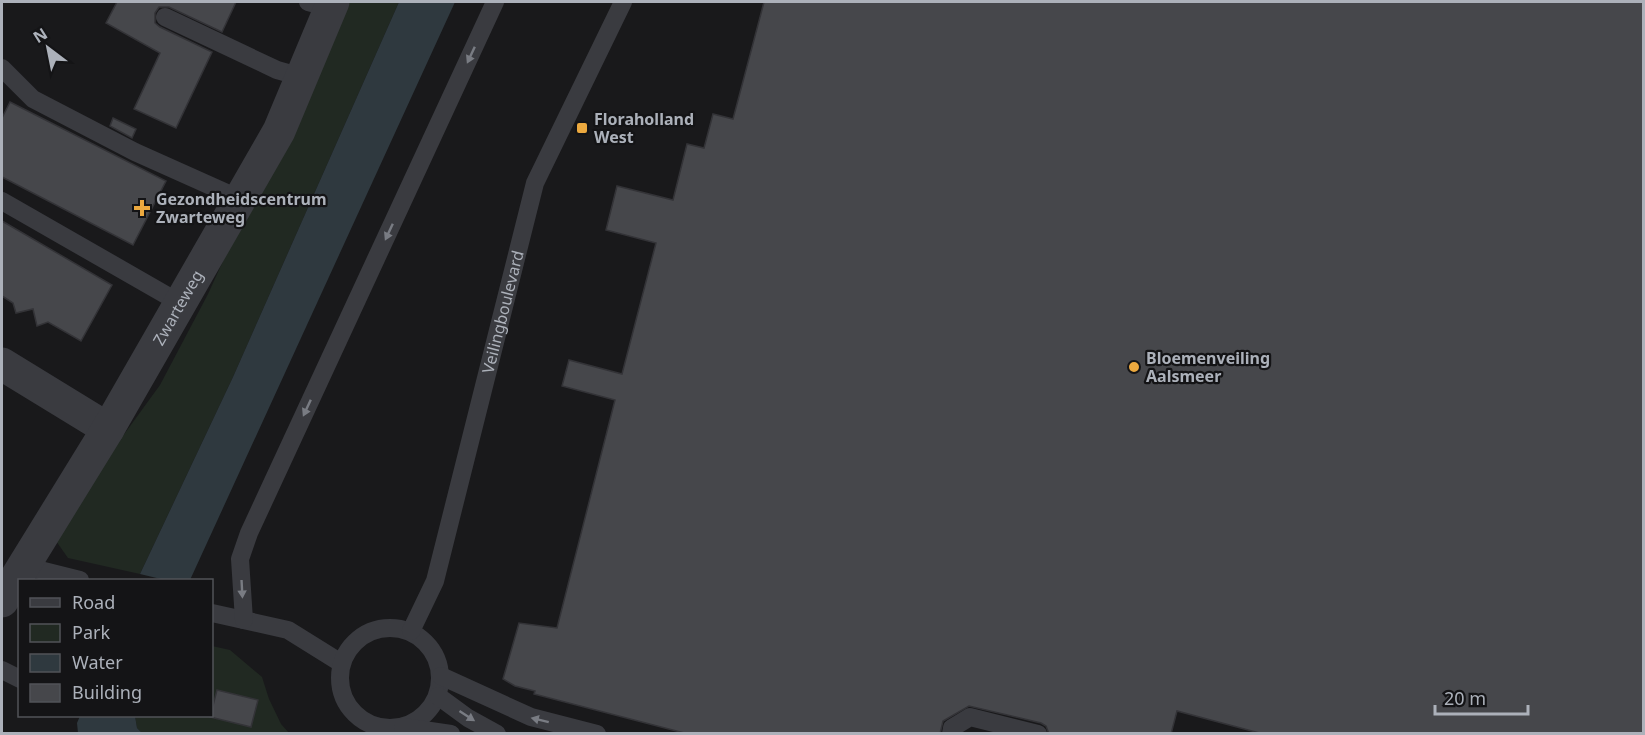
<svg xmlns="http://www.w3.org/2000/svg" width="1645" height="735" viewBox="0 0 1645 735" font-family="'Noto Sans',sans-serif">
  <rect width="100%" height="100%" fill="#19191b"/>
  <path fill="#212922" d="M 341,2 L 399,2 L 233,377 L 140,574 L 68,558 L 56,541 L 109,455 L 160,385 L 208,294 Z
    M 212,646 L 230,650 L 262,677 L 269,699 L 281,724 L 289,733 L 142,733 L 137,728 L 135,716 L 212,716 Z"/>
  <path fill="#2f393f" d="M 399,2 L 455,2 L 190,580 L 165,580 L 140,574 L 233,377 Z
    M 80,716 L 135,716 L 137,728 L 142,733 L 78,733 L 77,723 Z"/>
  <path fill="#46474b" stroke="#333337" stroke-width="1.5" d="M 117,2 L 236,2 L 222,32 L 169,7 L 159,7 L 155,13 L 155,23 L 160,27 L 212,52 L 176,128 L 134,109 L 160,53 L 106,23 Z
    M 764,2 L 1644,2 L 1644,734 L 1263,734 L 1177,711 L 1171,734 L 1049,734 L 1046,726 L 1041,723 L 969,706 L 943,721 L 940,734 L 688,734 L 534,694 L 535,691 L 515,686 L 503,679 L 519,623 L 557,628 L 615,400 L 562,386 L 569,360 L 622,374 L 656,243 L 606,230 L 617,186 L 673,200 L 687,144 L 704,148 L 713,114 L 733,119 Z
    M 10,102 L 166,181 L 133,245 L 2,177 L 2,118 Z
    M 113,118 L 136,129 L 132,138 L 110,126 Z
    M 2,221 L 112,285 L 81,341 L 48,322 L 37,326 L 33,309 L 16,313 L 13,303 L 2,296 Z
    M 217,690 L 258,700 L 251,727 L 210,717 Z"/>
  <g fill="none" stroke-linecap="round" stroke-linejoin="round">
    <g stroke="#3a3b40" stroke-width="18">
      <path d="M 308,2 L 331,8"/>
      <path d="M 165,17 L 277,70 L 302,77"/>
      <path d="M 2,68 L 33,99 L 135,152 L 240,199"/>
      <path d="M 2,201 L 166,295"/>
      <path d="M 24,566 L 80,580"/>
      <path d="M 212,613 L 288,630 L 341,663"/>
      <path d="M 244,620 L 240,559 L 249,533 L 495,2"/>
      <circle cx="390" cy="678" r="50"/>
      <path id="s1" d="M 411,631 L 435,581 L 535,183 L 623,2"/>
      <path d="M 2,670 L 20,679"/>
      <path d="M 441,676 L 531,717 L 597,734"/>
      <path d="M 438,696 L 468,718 L 497,734"/>
      <path d="M 403,727 L 451,734"/>
      <path d="M 951,734 L 952,728 L 970,717 L 1038,734"/>
    </g>
    <path stroke="#3a3b40" stroke-width="33" d="M 2,364 L 108,429"/>
    <path stroke="#3a3b40" stroke-width="33" id="s2" d="M 2,601 L 108,429 L 279,131 L 333,2"/>
  </g>
  <defs><path id="oneway-solid" d="M-6-.8H1V-3.2L6.5 0L1 3.2V.8H-6Z" transform="scale(1.5)"/></defs>
  <g fill="#797c83">
    <use href="#oneway-solid" transform="translate(471 55) rotate(115)"/>
    <use href="#oneway-solid" transform="translate(389 232) rotate(115)"/>
    <use href="#oneway-solid" transform="translate(307 408) rotate(115)"/>
    <use href="#oneway-solid" transform="translate(242 589) rotate(87)"/>
    <use href="#oneway-solid" transform="translate(467 716) rotate(33)"/>
    <use href="#oneway-solid" transform="translate(540 720) rotate(-166)"/>
  </g>
  <g fill="#eca93f" stroke="#141416" stroke-width="2">
    <rect x="576" y="122" width="12" height="12" rx="3"/>
    <path d="M139 199h6v6h6v6h-6v6h-6v-6h-6v-6h6z"/>
    <circle cx="1134" cy="367" r="6"/>
  </g>
  <g text-anchor="middle" stroke-width="4.5" stroke-linejoin="round" paint-order="stroke">
    <g font-size="16" font-weight="bold" fill="#acb1ba" stroke="#141416" text-anchor="start">
      <text x="594" y="125">Floraholland<tspan x="594" dy="18">West</tspan></text>
      <text x="156" y="205">Gezondheidscentrum<tspan x="156" dy="18">Zwarteweg</tspan></text>
      <text x="1146" y="364">Bloemenveiling<tspan x="1146" dy="18">Aalsmeer</tspan></text>
    </g>
    <g font-size="16" fill="#acb1ba" stroke="#141416">
      <text dy="6" stroke="none"><textPath href="#s2" startOffset="342">Zwarteweg</textPath></text>
      <text dy="6" stroke="none"><textPath href="#s1" startOffset="333">Veilingboulevard</textPath></text>
    </g>
  </g>
  <rect width="1645" height="735" fill="none" stroke="#acb1ba" stroke-width="6"/>
  <rect x="18" y="579" width="195" height="138" fill="#141416" stroke="#515358" stroke-width="1.5"/>
  <rect x="30" y="598" width="30" height="9" fill="#3a3b40" stroke="#515358" stroke-width="1.5"/>
  <text x="72" y="609" font-size="18" fill="#acb1ba">Road</text>
  <rect x="30" y="624" width="30" height="18" fill="#212922" stroke="#515358" stroke-width="1.5"/>
  <text x="72" y="639" font-size="18" fill="#acb1ba">Park</text>
  <rect x="30" y="654" width="30" height="18" fill="#2f393f" stroke="#515358" stroke-width="1.5"/>
  <text x="72" y="669" font-size="18" fill="#acb1ba">Water</text>
  <rect x="30" y="684" width="30" height="18" fill="#46474b" stroke="#515358" stroke-width="1.5"/>
  <text x="72" y="699" font-size="18" fill="#acb1ba">Building</text>
  <g transform="translate(48 48) rotate(328)" stroke="#141416" stroke-width="4.5" paint-order="stroke">
  <path d="M0-4.5L10 22L0 15L-10 22Z" fill="#acb1ba"/>
  <text y="-9" font-size="16" font-weight="bold" text-anchor="middle" fill="#acb1ba">N</text>
  </g>
  <path d="M1435 705v9h93v-9" fill="none" stroke="#acb1ba" stroke-width="3"/>
  <text x="1444" y="705" font-size="18" fill="#acb1ba" stroke="#141416" stroke-width="4.5" paint-order="stroke">20 m</text>
</svg>
